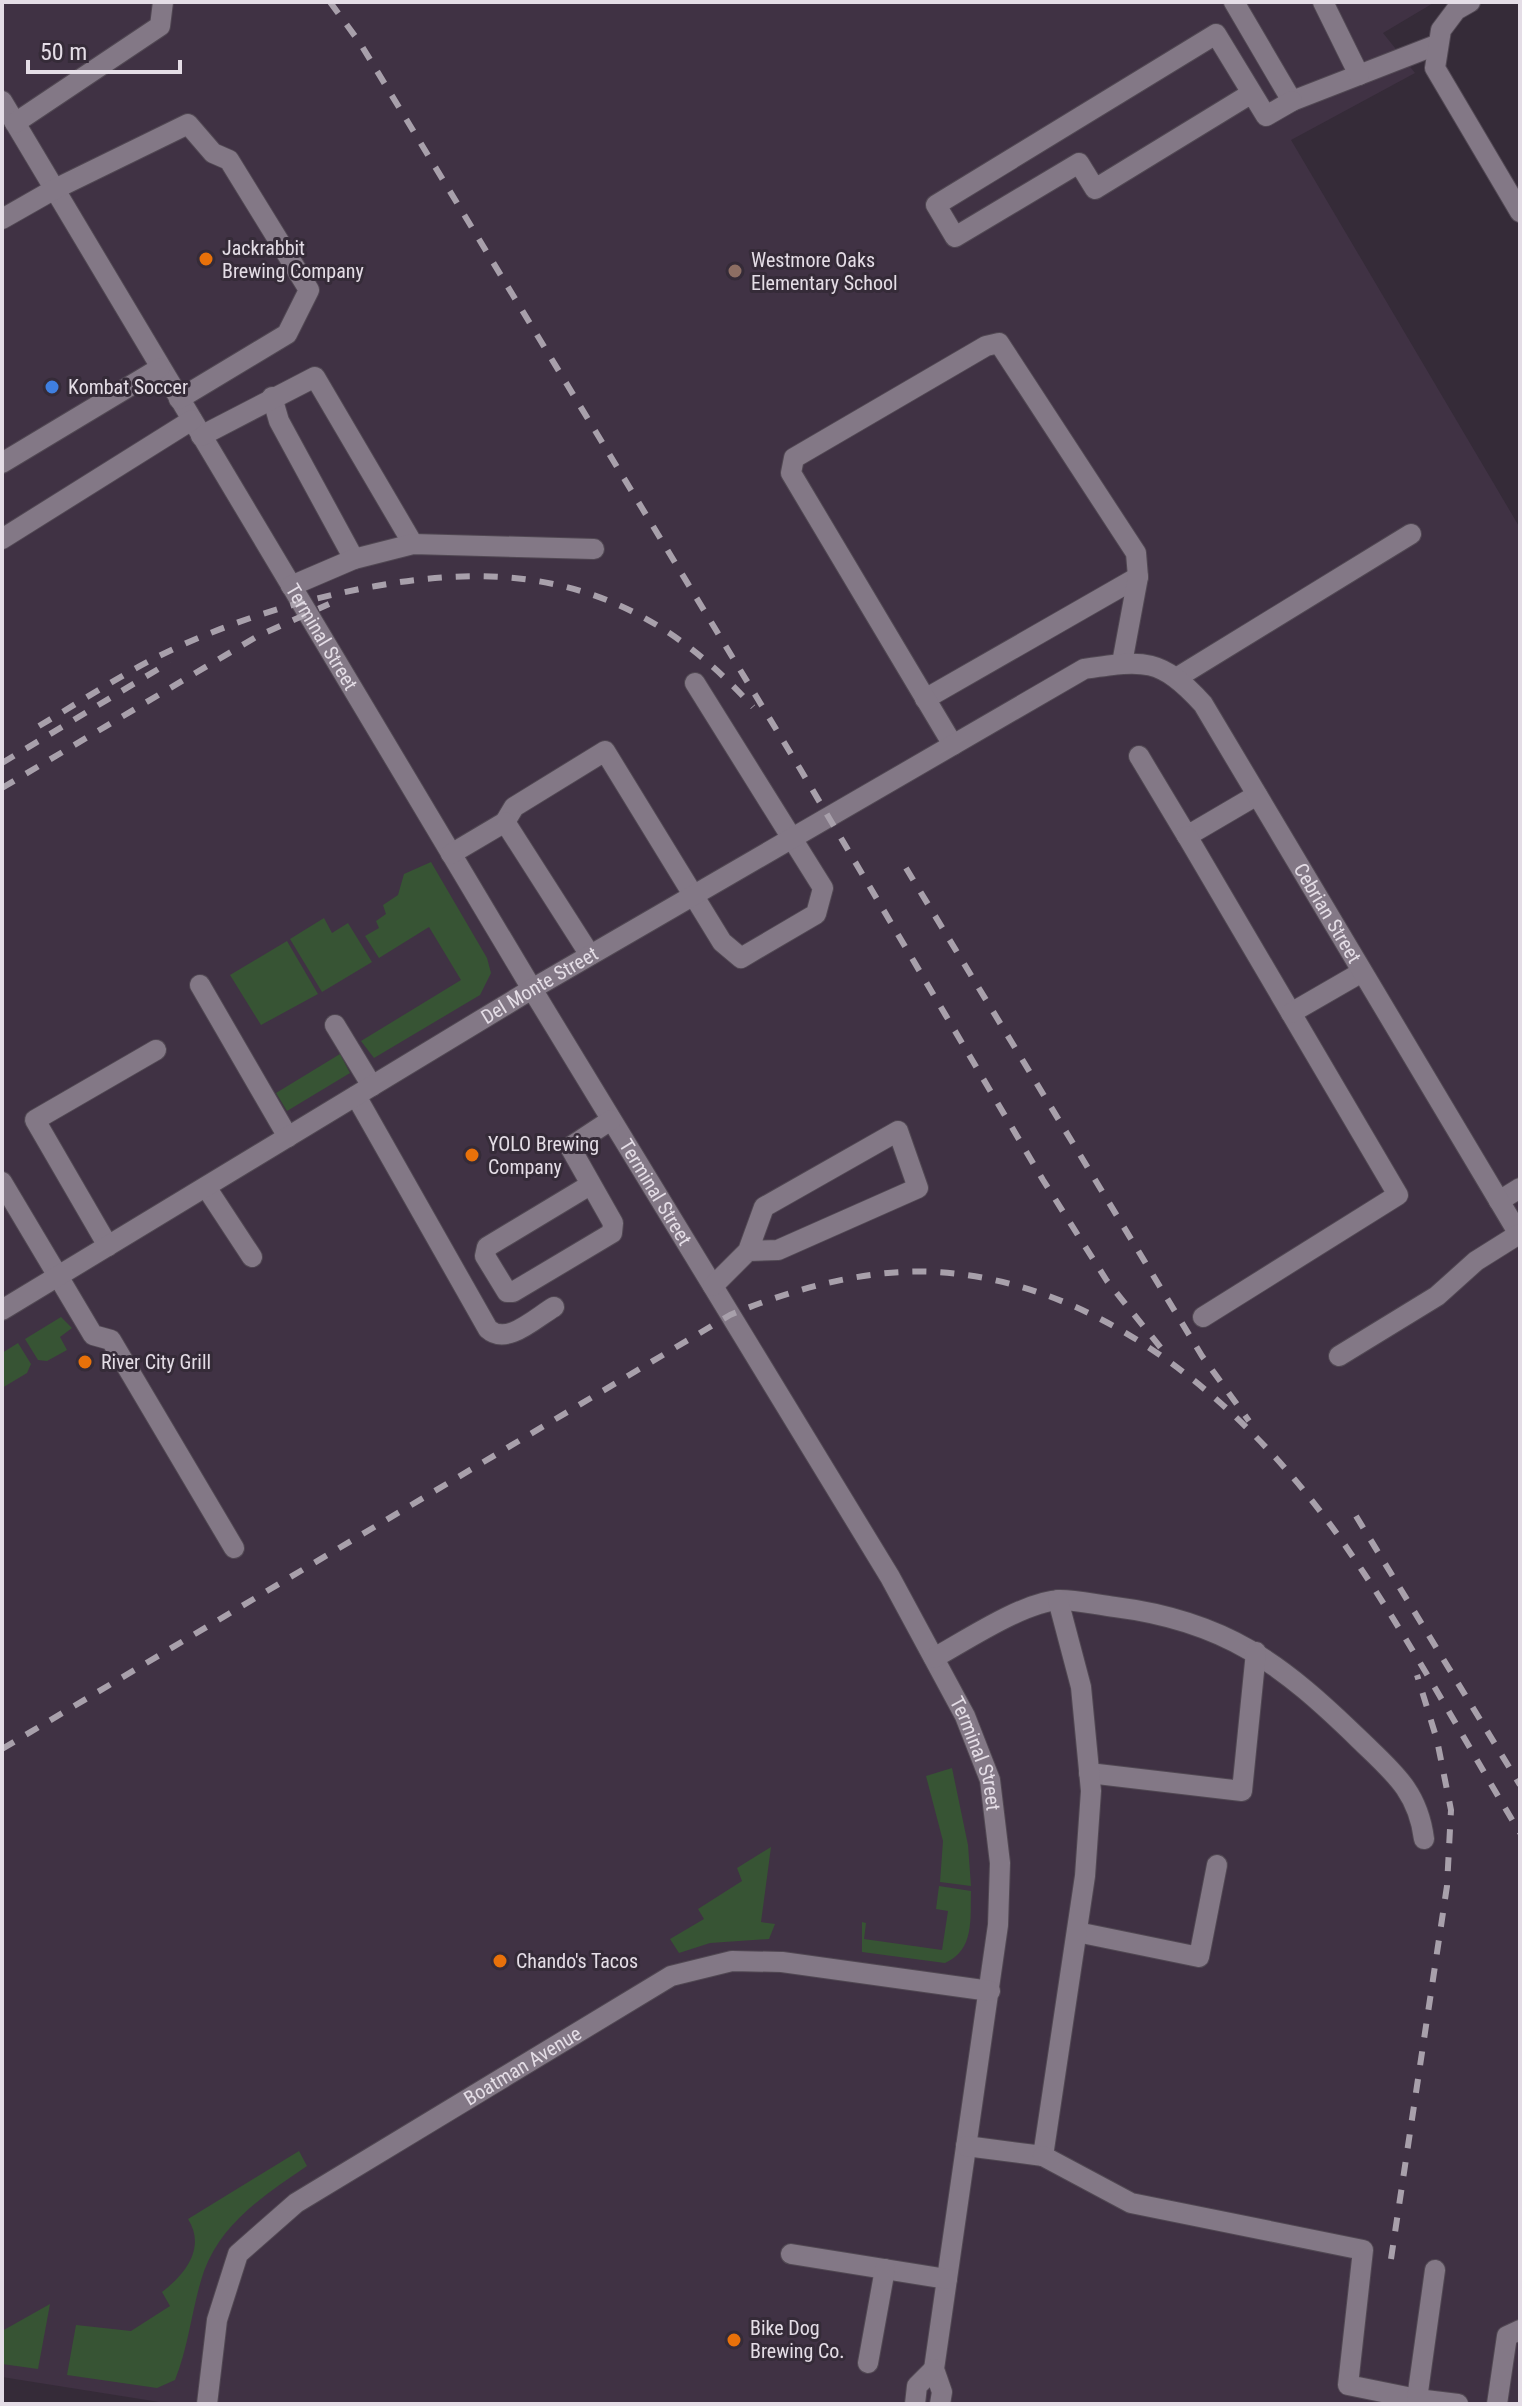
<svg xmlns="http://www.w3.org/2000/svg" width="1522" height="2406" viewBox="0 0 1522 2406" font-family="'Roboto Condensed',sans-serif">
  <rect width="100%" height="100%" fill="#352b38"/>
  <path fill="#403244" d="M 2,2 L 1435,2 L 1383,33 L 1415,73 L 1291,140 L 1520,528 L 1520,2404 L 172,2404 L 2,2377 Z"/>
  <path fill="#375434" d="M 431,862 L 487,958 L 491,973 L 480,995 L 374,1058 L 361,1041 L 461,980 L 429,927 L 379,958 L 365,936 L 379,928 L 376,921 L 386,914 L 383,905 L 398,895 L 404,874 Z
    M 324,918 L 332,933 L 348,923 L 372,962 L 322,992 L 290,939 Z
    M 287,941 L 318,994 L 261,1025 L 230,975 Z
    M 340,1054 L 350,1073 L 287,1111 L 276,1093 Z
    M 61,1317 L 72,1328 L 60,1337 L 67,1350 L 47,1361 L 38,1360 L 25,1339 Z
    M 18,1343 L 31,1364 L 27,1373 L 2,1388 L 2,1353 Z
    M 952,1768 L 968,1845 L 971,1886 L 940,1882 L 943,1841 L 926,1776 Z
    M 771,1847 L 761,1922 L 775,1924 L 769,1939 L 710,1943 L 679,1953 L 670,1939 L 704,1919 L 698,1909 L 742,1881 L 737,1868 Z
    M 939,1886 L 971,1891 C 970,1918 975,1950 945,1963 L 862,1952 L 862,1922 L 866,1923 L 864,1939 L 942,1950 L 948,1911 L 936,1909 Z
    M 299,2151 L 307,2166 C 266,2194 222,2222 204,2271 C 192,2306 189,2346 175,2380 L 157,2388 L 67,2375 L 76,2325 L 131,2331 L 170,2306 L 162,2292 C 186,2274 206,2247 188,2219 Z
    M 50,2304 L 38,2369 L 2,2364 L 2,2331 Z"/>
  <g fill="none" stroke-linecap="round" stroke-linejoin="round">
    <g stroke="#514853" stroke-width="22">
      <g id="minor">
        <path d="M 1234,2 L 1292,101 L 1436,45"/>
        <path d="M 1323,2 L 1359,75"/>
        <path d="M 1470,2 L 1456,10 L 1441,30 L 1435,68 L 1520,212"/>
        <path d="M 1252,93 L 1095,189 L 1079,163 L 955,237 L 936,205 L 1216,34 L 1266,116 L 1292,101"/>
        <path id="s1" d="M 2,101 L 532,989 L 890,1577 L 965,1716 L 990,1780 L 1000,1863 L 998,1925 L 934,2369 L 942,2392 L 940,2404"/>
        <path d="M 15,123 L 160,26 L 163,2"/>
        <path d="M 2,219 L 53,190 L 188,124 L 213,153 L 229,160 L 309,290 L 287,334 L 179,399"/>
        <path d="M 272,397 L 279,421 L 354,559"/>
        <path d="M 201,436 L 315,377 L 413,544"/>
        <path d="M 2,463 L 160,368"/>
        <path d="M 2,539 L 192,420"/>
        <path d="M 291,586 L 354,559 L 413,544 L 594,549"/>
        <path d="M 1178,677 L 1411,534"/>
        <path d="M 925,699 L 1138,577"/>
        <path d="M 953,745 L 791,473 L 794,458 L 986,346 L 999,343 L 1136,553 L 1138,577 L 1122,663"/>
        <path d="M 1139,756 L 1187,836 L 1257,795"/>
        <path d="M 505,822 L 514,807 L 605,751 L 722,942 L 741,958 L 816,914 L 823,888 L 695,683"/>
        <path d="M 1187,836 L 1398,1195 L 1203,1317"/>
        <path d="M 451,854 L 505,822 L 590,955"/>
        <path d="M 200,985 L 288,1137"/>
        <path d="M 1291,1013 L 1362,972"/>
        <path d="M 335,1025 L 372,1086"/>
        <path d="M 356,1096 L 488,1329 C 507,1346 535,1318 554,1307"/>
        <path d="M 2,1182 L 93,1335 L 111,1340 L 234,1548"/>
        <path d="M 590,1185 L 487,1247 L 485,1256 L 507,1292 L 513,1292 L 612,1233 L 613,1223 L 570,1147 L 611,1120"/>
        <path d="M 206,1187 L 252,1257"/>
        <path d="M 1499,1201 L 1520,1188"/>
        <path d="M 108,1246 L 35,1120 L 156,1050"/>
        <path d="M 713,1286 L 748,1251 L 764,1207 L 898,1131 L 918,1188 L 778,1250 L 748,1251"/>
        <path id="s2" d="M 2,1310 L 532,989 L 1084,669 C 1144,660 1160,657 1203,704 L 1520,1236"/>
        <path d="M 1339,1356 L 1437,1296 L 1476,1261 L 1519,1234"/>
        <path d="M 934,1658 C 965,1641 1025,1601 1060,1600 C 1078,1600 1097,1605 1115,1607 C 1226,1621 1282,1664 1360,1740 C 1393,1772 1418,1791 1424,1839"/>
        <path d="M 1089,1773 L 1242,1791 L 1256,1652"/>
        <path d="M 1077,1932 L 1199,1957 L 1217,1865"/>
        <path d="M 966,2146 L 1043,2156 L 1085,1876 L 1091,1791 L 1081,1687 L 1058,1600"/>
        <path d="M 1043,2156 L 1131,2203 L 1363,2250 L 1348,2385 L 1417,2399"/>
        <path d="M 791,2254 L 947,2279"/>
        <path d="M 1435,2270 L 1417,2399 L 1458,2404"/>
        <path d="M 868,2363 L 885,2269"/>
        <path id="s3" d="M 207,2404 L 217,2320 L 238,2254 L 296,2203 L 671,1976 L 732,1961 L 782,1962 L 990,1991"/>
        <path d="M 915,2404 L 917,2386 L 934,2369"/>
        <path d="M 1497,2404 L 1507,2336 L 1520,2330"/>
      </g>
    </g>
    <use href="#minor" stroke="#837886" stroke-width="20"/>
    <path stroke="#a8a0ab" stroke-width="6" stroke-dasharray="14 14" stroke-linecap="butt" d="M 330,2 L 360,43 L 799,767 L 1043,1180 L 1107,1281 L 1161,1348
      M 39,726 C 85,699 131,668 180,646 C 244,617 308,598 376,586 C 530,558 646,588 753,707
      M 2,763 L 170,662
      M 2,788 L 256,637 L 329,604
      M 906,868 L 1202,1356 L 1249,1421
      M 1356,1516 L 1520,1785
      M 2,1749 L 730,1315 C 792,1289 868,1268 936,1272 C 1110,1282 1258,1416 1351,1554 C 1412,1643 1464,1740 1520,1833
      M 1391,2259 L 1447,1886 L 1451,1810 L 1437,1740 L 1417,1675"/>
  </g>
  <g fill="#e8710a" stroke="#352b38" stroke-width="3">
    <circle cx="206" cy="259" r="8"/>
    <circle cx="472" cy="1155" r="8"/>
    <circle cx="85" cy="1362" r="8"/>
    <circle cx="500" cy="1961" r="8"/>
    <circle cx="734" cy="2340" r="8"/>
  </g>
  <circle fill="#8d6e63" stroke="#352b38" stroke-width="3" cx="735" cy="271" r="8"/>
  <circle fill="#3f7fe0" stroke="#352b38" stroke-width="3" cx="52" cy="387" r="8"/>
  <g text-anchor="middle" stroke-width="6" stroke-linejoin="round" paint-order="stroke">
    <g font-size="20" fill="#e4dde6" stroke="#352b38" text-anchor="start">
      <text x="222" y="255">Jackrabbit<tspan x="222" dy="23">Brewing Company</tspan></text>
      <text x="751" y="267">Westmore Oaks<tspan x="751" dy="23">Elementary School</tspan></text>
      <text x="68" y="394">Kombat Soccer</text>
      <text x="488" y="1151">YOLO Brewing<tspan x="488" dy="23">Company</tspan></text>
      <text x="101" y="1369">River City Grill</text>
      <text x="516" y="1968">Chando's Tacos</text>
      <text x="750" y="2335">Bike Dog<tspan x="750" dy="23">Brewing Co.</tspan></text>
    </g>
    <g font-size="20" fill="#e4dde6" stroke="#352b38">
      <text dy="7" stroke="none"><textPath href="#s1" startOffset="624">Terminal Street</textPath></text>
      <text dy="7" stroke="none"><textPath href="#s2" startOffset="1634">Cebrian Street</textPath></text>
      <text dy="7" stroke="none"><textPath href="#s2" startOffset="628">Del Monte Street</textPath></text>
      <text dy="7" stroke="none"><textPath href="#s1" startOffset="1272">Terminal Street</textPath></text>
      <text dy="7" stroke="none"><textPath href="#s1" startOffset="1920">Terminal Street</textPath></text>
      <text dy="7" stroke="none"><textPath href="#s3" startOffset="496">Boatman Avenue</textPath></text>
    </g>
  </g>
  <rect width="1522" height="2406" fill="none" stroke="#e4dde6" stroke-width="8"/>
  <path d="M28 60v12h152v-12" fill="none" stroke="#e4dde6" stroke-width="4"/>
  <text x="40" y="60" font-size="24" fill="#e4dde6" stroke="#352b38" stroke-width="6" paint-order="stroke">50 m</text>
</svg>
